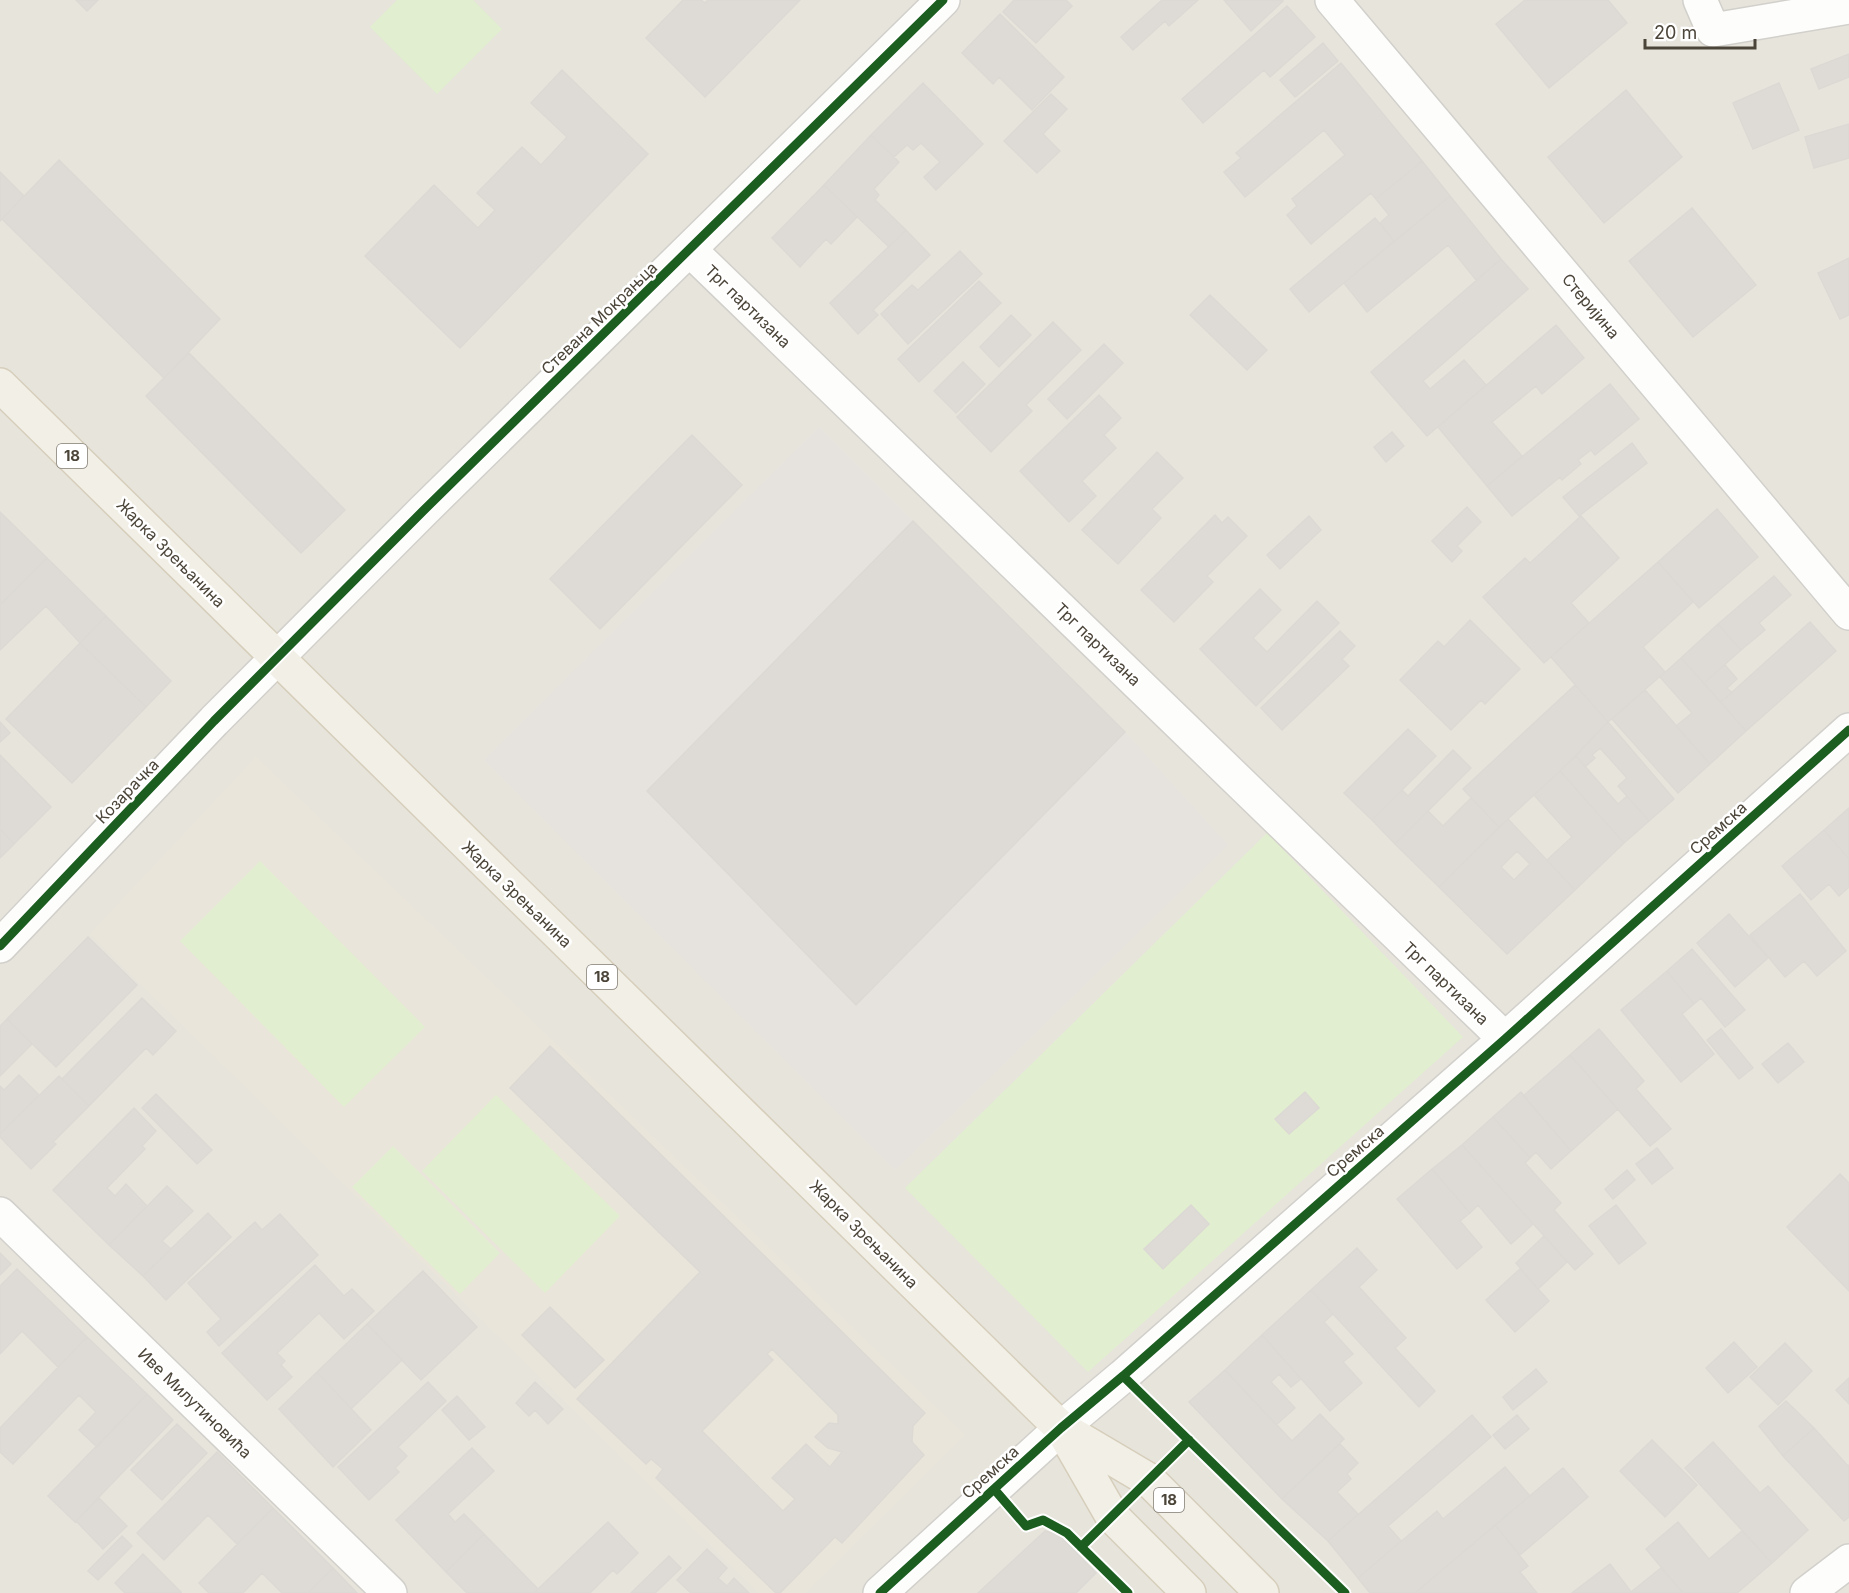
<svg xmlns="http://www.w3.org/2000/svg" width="1849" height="1593" viewBox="0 0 1849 1593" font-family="Inter,sans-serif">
  <rect width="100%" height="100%" fill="#f4f2ee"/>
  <path fill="#e7e4dc" d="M 0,0 L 1849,0 L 1849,1593 L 0,1593 Z"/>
  <path fill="#eae5da" d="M 256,757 L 965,1435 L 805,1593 L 759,1593 L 90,934 Z"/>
  <path fill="#e1eecf" d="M 397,0 L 473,0 L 502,29 L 437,94 L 370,27 Z
    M 1267,833 L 1463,1037 L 1088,1372 L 905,1188 Z
    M 260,861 L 425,1027 L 344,1107 L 180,941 Z
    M 496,1095 L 620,1216 L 545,1293 L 422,1171 Z
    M 393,1146 L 500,1253 L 460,1294 L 352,1187 Z"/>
  <path fill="#e6e3df" d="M 819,427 L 913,521 L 647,791 L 856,1005 L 1125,732 L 1228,845 L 895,1170 L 484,760 Z"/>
  <path fill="#dedbd6" stroke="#dcd9d4" stroke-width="1.5" fill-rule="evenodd" d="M 76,0 L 98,0 L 87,11 Z
    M 683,0 L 701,0 L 705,3 L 708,0 L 800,0 L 705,97 L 646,38 Z
    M 1014,0 L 1066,0 L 1072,6 L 1036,43 L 1003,12 Z
    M 1162,0 L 1198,0 L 1169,26 L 1165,21 L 1133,50 L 1121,37 Z
    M 1224,0 L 1282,0 L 1283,1 L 1251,31 Z
    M 1525,0 L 1608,0 L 1627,23 L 1549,88 L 1496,24 Z
    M 1287,6 L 1315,37 L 1270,77 L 1264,70 L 1203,123 L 1182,99 Z
    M 1000,14 L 1064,77 L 1032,110 L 999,77 L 993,84 L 962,53 Z
    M 1323,43 L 1338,61 L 1295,97 L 1280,80 Z
    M 1849,54 L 1849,77 L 1819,89 L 1811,69 Z
    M 1341,63 L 1422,161 L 1376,199 L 1371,193 L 1311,244 L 1287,215 L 1297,206 L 1292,199 L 1345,155 L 1324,130 L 1245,197 L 1224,172 L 1241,158 L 1236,153 Z
    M 562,70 L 648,154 L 460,348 L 365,256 L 434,185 L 478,228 L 495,210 L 477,193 L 522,147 L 541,165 L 567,137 L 531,103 Z
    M 923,83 L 983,144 L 936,190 L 924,177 L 940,162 L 921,143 L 913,150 L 907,145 L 894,157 L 871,135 Z
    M 1779,83 L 1799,130 L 1753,149 L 1733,103 Z
    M 1626,90 L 1682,157 L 1604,223 L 1548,157 Z
    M 1051,94 L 1067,109 L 1043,134 L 1060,151 L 1037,173 L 1004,141 Z
    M 1849,124 L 1849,158 L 1814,168 L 1805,137 Z
    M 871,135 L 899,162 L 874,189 L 879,195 L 875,200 L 906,230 L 889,247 L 824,185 Z
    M 59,160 L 220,319 L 164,378 L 2,219 Z
    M 1422,161 L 1450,196 L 1394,241 L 1380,223 L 1389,215 L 1376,199 Z
    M 0,172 L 24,196 L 0,221 Z
    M 824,185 L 857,217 L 831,244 L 826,239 L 800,267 L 772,238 Z
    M 1450,196 L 1501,259 L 1476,280 L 1448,245 L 1367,312 L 1344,283 Z
    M 1692,208 L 1756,285 L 1693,337 L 1629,261 Z
    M 1375,218 L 1394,241 L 1309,312 L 1290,289 Z
    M 906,230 L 930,255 L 873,310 L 878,315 L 858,334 L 830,303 Z
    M 960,251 L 982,274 L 908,344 L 881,314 L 912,285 L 918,290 Z
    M 1849,258 L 1849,315 L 1840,319 L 1818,273 Z
    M 1501,259 L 1528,289 L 1423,381 L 1430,389 L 1464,360 L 1486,385 L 1427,436 L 1371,372 Z
    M 979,281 L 1001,303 L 919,382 L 898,359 Z
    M 1210,295 L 1267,350 L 1247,370 L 1190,315 Z
    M 1011,315 L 1031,335 L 999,367 L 980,347 Z
    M 1053,322 L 1081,350 L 1026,405 L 1032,411 L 991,452 L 957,417 Z
    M 1556,325 L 1584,358 L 1542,394 L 1536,386 L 1492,422 L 1522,456 L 1487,486 L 1438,427 Z
    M 1104,344 L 1123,363 L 1067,419 L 1048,399 Z
    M 189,353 L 345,510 L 301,553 L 146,396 Z
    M 963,362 L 985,384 L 956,413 L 934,391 Z
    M 1610,384 L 1639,419 L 1595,455 L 1591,450 L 1578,460 L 1581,464 L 1562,480 L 1560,477 L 1512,516 L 1487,486 Z
    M 1099,395 L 1121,418 L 1104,435 L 1116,448 L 1082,481 L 1096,496 L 1069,522 L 1020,471 Z
    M 1392,432 L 1404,446 L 1386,462 L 1374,447 Z
    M 692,435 L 742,485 L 600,629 L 550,579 Z
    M 1632,443 L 1647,463 L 1579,516 L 1563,497 Z
    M 1157,452 L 1183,478 L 1152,509 L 1161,518 L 1118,564 L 1082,530 Z
    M 1467,507 L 1481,522 L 1457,546 L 1462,551 L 1452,562 L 1432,541 Z
    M 1717,509 L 1758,557 L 1699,608 L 1658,562 Z
    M 0,512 L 47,558 L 0,605 Z
    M 1215,515 L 1222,523 L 1228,517 L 1247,536 L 1207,576 L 1213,582 L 1174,622 L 1141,590 Z
    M 1309,516 L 1321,530 L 1280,569 L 1267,555 Z
    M 1581,516 L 1619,558 L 1571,603 L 1589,623 L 1544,663 L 1483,597 L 1525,558 L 1530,563 Z
    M 913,521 L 1125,732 L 856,1005 L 647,791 Z
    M 47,558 L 106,616 L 80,643 L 46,606 L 0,650 L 0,605 Z
    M 1658,562 L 1693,602 L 1643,647 L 1665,672 L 1608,722 L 1551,657 Z
    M 1774,576 L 1791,595 L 1759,623 L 1765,630 L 1741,650 L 1718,624 Z
    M 1260,589 L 1281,610 L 1253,638 L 1267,652 L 1317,601 L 1339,623 L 1256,706 L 1200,649 Z
    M 106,616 L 171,681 L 146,707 L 80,643 Z
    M 1470,620 L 1520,669 L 1485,704 L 1481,700 L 1451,730 L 1400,680 L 1438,641 L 1444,647 Z
    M 1810,622 L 1836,651 L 1746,731 L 1721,702 Z
    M 1718,624 L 1741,650 L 1704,683 L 1681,658 Z
    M 1340,631 L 1355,646 L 1342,659 L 1349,666 L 1282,730 L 1261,708 Z
    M 80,643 L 146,707 L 72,783 L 6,719 Z
    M 1681,658 L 1746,731 L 1710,764 L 1676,726 L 1692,713 L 1660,677 Z
    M 1725,665 L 1737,679 L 1727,688 L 1732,693 L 1721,702 L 1704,683 Z
    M 1575,685 L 1608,722 L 1560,771 L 1499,827 L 1463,789 Z
    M 1645,690 L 1710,764 L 1678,793 L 1612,719 Z
    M 0,722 L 10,733 L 0,742 Z
    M 1608,722 L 1674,799 L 1649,821 L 1618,786 L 1627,778 L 1600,748 L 1592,755 L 1595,758 L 1585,767 L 1576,756 Z
    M 1408,729 L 1436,756 L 1372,820 L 1344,793 Z
    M 1453,750 L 1471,768 L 1395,844 L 1372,820 L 1402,790 L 1408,796 Z
    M 0,755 L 51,807 L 14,844 L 0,829 Z
    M 1576,756 L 1618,804 L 1627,796 L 1649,821 L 1624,843 L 1560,771 Z
    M 1560,771 L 1624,843 L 1575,890 L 1547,860 L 1572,837 L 1534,795 Z
    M 1471,798 L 1499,827 L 1439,887 L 1395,844 L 1428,811 L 1443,826 Z
    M 1849,808 L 1849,859 L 1824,830 Z
    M 1508,819 L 1575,890 L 1507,954 L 1439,887 ZM 1517,851 L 1530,864 L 1514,880 L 1501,867 Z
    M 0,829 L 14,844 L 0,858 Z
    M 1824,830 L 1849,859 L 1849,887 L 1839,896 L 1829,884 L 1811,900 L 1782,866 Z
    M 1800,894 L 1846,951 L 1817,976 L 1804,961 L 1785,977 L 1750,935 Z
    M 1729,914 L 1768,958 L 1735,987 L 1697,943 Z
    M 88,937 L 137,985 L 56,1067 L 7,1019 Z
    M 1692,949 L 1745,1010 L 1725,1027 L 1701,998 L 1694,1004 L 1667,971 Z
    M 1667,971 L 1694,1004 L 1682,1014 L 1714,1054 L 1681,1082 L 1621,1010 Z
    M 142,998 L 176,1031 L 153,1055 L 146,1048 L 89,1106 L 62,1079 Z
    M 7,1019 L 32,1044 L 0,1076 L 0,1026 Z
    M 1599,1029 L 1644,1081 L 1636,1089 L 1671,1129 L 1650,1146 L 1570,1055 Z
    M 1721,1029 L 1753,1068 L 1739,1079 L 1707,1040 Z
    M 1788,1043 L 1804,1062 L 1778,1083 L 1762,1064 Z
    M 550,1046 L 925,1413 L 913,1426 L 912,1442 L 924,1455 L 842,1543 L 835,1537 L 780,1593 L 776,1593 L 656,1478 L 663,1469 L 651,1459 L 646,1464 L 577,1399 L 700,1272 L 510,1088 ZM 772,1349 L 838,1415 L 838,1424 L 829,1423 L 815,1437 L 828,1448 L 842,1452 L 830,1467 L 806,1444 L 772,1478 L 795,1499 L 783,1511 L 702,1431 L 773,1360 L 767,1354 Z
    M 1570,1055 L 1618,1109 L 1571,1151 L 1523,1096 Z
    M 19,1075 L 39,1095 L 0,1134 L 0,1086 L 4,1090 Z
    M 59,1076 L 89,1106 L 53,1142 L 56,1144 L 31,1169 L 0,1137 L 0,1134 Z
    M 1305,1092 L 1319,1108 L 1289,1134 L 1275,1119 Z
    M 1521,1092 L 1571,1151 L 1551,1169 L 1536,1152 L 1530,1158 L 1493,1117 Z
    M 156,1094 L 212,1150 L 197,1164 L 142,1108 Z
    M 134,1108 L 156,1131 L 142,1146 L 145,1149 L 107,1188 L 115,1196 L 126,1184 L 147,1206 L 109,1245 L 53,1190 Z
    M 1493,1117 L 1530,1158 L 1525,1163 L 1561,1203 L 1554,1210 L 1593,1254 L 1575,1270 L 1462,1145 Z
    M 1462,1145 L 1533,1224 L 1511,1244 L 1478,1205 L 1470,1213 L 1432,1169 Z
    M 1657,1148 L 1673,1168 L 1652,1184 L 1636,1164 Z
    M 1432,1169 L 1470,1213 L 1460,1221 L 1482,1247 L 1457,1269 L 1397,1199 Z
    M 1627,1170 L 1635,1180 L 1613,1199 L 1605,1189 Z
    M 1840,1174 L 1849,1183 L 1849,1291 L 1787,1227 Z
    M 167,1186 L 193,1211 L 162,1241 L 171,1249 L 143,1276 L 109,1245 Z
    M 1191,1205 L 1209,1224 L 1163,1269 L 1144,1249 Z
    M 1616,1205 L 1646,1243 L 1619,1264 L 1589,1226 Z
    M 208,1213 L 231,1237 L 166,1300 L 143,1276 Z
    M 280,1214 L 318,1255 L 219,1346 L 207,1332 L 221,1319 L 188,1283 L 255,1222 L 262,1230 Z
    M 1544,1236 L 1567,1262 L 1538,1289 L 1516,1263 Z
    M 1357,1248 L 1377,1270 L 1359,1287 L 1406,1338 L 1395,1348 L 1435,1391 L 1419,1407 L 1311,1290 Z
    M 0,1253 L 11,1264 L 0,1275 Z
    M 315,1265 L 344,1296 L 352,1289 L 374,1311 L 344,1339 L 319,1313 L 277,1353 L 285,1361 L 281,1365 L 292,1377 L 267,1400 L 222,1353 Z
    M 17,1269 L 87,1337 L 58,1367 L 22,1331 L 0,1354 L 0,1286 Z
    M 1520,1269 L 1549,1301 L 1515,1332 L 1486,1300 Z
    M 423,1271 L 477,1327 L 421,1380 L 367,1324 Z
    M 1311,1290 L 1333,1314 L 1324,1322 L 1353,1354 L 1343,1362 L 1362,1383 L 1330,1411 L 1262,1335 Z
    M 550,1307 L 604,1360 L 575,1388 L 522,1335 Z
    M 367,1324 L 402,1360 L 351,1409 L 317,1372 Z
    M 1262,1335 L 1301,1379 L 1291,1387 L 1279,1374 L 1271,1382 L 1295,1408 L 1276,1425 L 1225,1370 Z
    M 87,1337 L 147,1394 L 97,1447 L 79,1430 L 96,1412 L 79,1395 L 13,1464 L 0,1452 L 0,1428 Z
    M 1734,1342 L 1757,1367 L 1728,1393 L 1706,1368 Z
    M 1785,1343 L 1812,1371 L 1778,1405 L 1750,1377 Z
    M 1536,1369 L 1547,1382 L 1513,1410 L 1503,1397 Z
    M 1225,1370 L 1292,1441 L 1320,1414 L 1344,1439 L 1282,1499 L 1189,1402 Z
    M 317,1372 L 371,1430 L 333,1467 L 279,1409 Z
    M 1849,1378 L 1849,1404 L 1836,1390 Z
    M 428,1382 L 446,1401 L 398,1447 L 407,1456 L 395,1468 L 399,1472 L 369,1500 L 338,1467 Z
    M 535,1382 L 563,1409 L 548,1424 L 535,1410 L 529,1416 L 516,1403 Z
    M 147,1394 L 173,1420 L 75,1522 L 48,1496 Z
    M 457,1396 L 485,1427 L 469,1440 L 442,1410 Z
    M 1786,1401 L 1814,1428 L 1783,1456 L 1759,1426 Z
    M 1472,1415 L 1491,1437 L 1388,1526 L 1401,1541 L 1358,1578 L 1328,1541 Z
    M 1517,1415 L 1529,1429 L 1505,1449 L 1493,1435 Z
    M 177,1424 L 207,1453 L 162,1500 L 131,1470 Z
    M 1814,1428 L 1848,1466 L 1849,1465 L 1849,1517 L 1844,1521 L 1783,1456 Z
    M 1652,1440 L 1697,1485 L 1665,1517 L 1620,1471 Z
    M 1713,1442 L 1760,1493 L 1768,1486 L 1808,1530 L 1772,1563 L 1685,1468 Z
    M 1340,1444 L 1358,1463 L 1347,1474 L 1351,1479 L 1337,1492 L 1358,1514 L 1328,1541 L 1282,1499 Z
    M 472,1448 L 494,1471 L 448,1514 L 455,1522 L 464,1514 L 484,1534 L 446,1572 L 396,1520 Z
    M 217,1452 L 273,1508 L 237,1544 L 208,1515 L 164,1560 L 137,1533 Z
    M 1505,1467 L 1530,1496 L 1415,1593 L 1370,1593 L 1358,1578 L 1437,1511 L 1443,1519 Z
    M 1563,1468 L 1588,1497 L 1520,1555 L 1495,1525 Z
    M 99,1498 L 127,1526 L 103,1549 L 76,1521 Z
    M 273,1508 L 333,1568 L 308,1593 L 282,1593 L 262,1573 L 243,1593 L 209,1593 L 199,1583 Z
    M 608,1522 L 638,1553 L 617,1574 L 613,1570 L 590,1593 L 534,1593 Z
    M 1678,1522 L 1709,1559 L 1742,1531 L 1772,1563 L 1737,1593 L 1683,1593 L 1646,1549 Z
    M 1495,1525 L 1528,1566 L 1520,1572 L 1537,1593 L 1415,1593 Z
    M 1045,1531 L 1059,1535 L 1096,1573 L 1076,1593 L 978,1593 Z
    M 484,1534 L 538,1589 L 534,1593 L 467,1593 L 446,1572 Z
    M 122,1536 L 132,1546 L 98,1580 L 88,1571 Z
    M 707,1549 L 727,1568 L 718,1578 L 727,1586 L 734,1578 L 749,1593 L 691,1593 L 677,1580 Z
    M 143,1554 L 181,1592 L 181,1593 L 125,1593 L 115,1583 Z
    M 669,1556 L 681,1568 L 655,1593 L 631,1593 Z
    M 1610,1564 L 1632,1593 L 1572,1593 Z
    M 333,1568 L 357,1593 L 308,1593 Z
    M 1661,1568 L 1683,1593 L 1632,1593 L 1631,1592 Z"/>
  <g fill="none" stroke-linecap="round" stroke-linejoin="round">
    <g stroke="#d2d0cb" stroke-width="36">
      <path id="minor" d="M 1332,0 L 1849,613
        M 1700,0 L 1713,30 L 1849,7
        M 690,250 L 1505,1039
        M 0,946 L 214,721 L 422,512 L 943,0
        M 0,1214 L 390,1593
        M 880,1593 L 1061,1428
        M 1807,1593 L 1849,1561"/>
    </g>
    <g stroke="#d2d0cb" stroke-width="36">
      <path id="tertiary" d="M 1061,1428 L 1123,1376 L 1505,1039 L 1849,730"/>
    </g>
    <g stroke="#d6cebb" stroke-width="36">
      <path id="primary" d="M 0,385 L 1061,1428 L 1149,1480 L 1262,1593
        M 1062,1429 L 1112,1516 L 1189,1593"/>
    </g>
    <use href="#minor" stroke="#fdfdfc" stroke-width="33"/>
    <use href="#tertiary" stroke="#fdfdfc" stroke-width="33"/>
    <use href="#primary" stroke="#f2efe6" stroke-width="33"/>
    <g stroke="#fff" stroke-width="13">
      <path id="cycleway" d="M 0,946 L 214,721 L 422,512 L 943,0
        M 1123,1376 L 1345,1593
        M 994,1489 L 1026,1526 L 1043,1520 L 1067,1533 L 1128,1593
        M 1081,1547 L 1189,1440
        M 880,1593 L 1061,1428 L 1123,1376 L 1505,1039 L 1849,730"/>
    </g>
    <use href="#cycleway" stroke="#1b5e20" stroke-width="9"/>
  </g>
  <g text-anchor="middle" stroke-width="5" stroke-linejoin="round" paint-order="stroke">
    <g fill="#fff" stroke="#817c74" stroke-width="1.5">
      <rect x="57" y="444" width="30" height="24" rx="4.5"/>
      <rect x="587" y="965" width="30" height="24" rx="4.5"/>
      <rect x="1154" y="1488" width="30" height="24" rx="4.5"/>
    </g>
    <g font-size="15" font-weight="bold" fill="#4b4439">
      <text x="72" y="461">18</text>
      <text x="602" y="982">18</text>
      <text x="1169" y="1505">18</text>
    </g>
    <g font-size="16" fill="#4b4439" stroke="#fff">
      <text transform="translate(748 306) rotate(44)" y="6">Трг партизана</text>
      <text transform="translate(1591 306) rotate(50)" y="6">Стеријина</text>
      <text transform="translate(599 318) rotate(-44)" y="6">Стевана Мокрањца</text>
      <text transform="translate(171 553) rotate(45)" y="6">Жарка Зрењанина</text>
      <text transform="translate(1098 644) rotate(44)" y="6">Трг партизана</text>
      <text transform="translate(127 791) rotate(-46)" y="6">Козарачка</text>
      <text transform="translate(1718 828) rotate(-42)" y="6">Сремска</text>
      <text transform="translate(517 894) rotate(44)" y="6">Жарка Зрењанина</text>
      <text transform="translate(1446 983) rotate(44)" y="6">Трг партизана</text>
      <text transform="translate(1355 1151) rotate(-41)" y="6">Сремска</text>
      <text transform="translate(864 1234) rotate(45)" y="6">Жарка Зрењанина</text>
      <text transform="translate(195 1403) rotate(44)" y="6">Иве Милутиновића</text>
      <text transform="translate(990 1472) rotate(-42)" y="6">Сремска</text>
    </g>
  </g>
  <path d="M1645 39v9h110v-9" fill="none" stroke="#4b4439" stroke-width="3"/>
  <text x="1654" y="39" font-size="18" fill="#4b4439" stroke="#ffffff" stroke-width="4.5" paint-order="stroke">20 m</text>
</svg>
